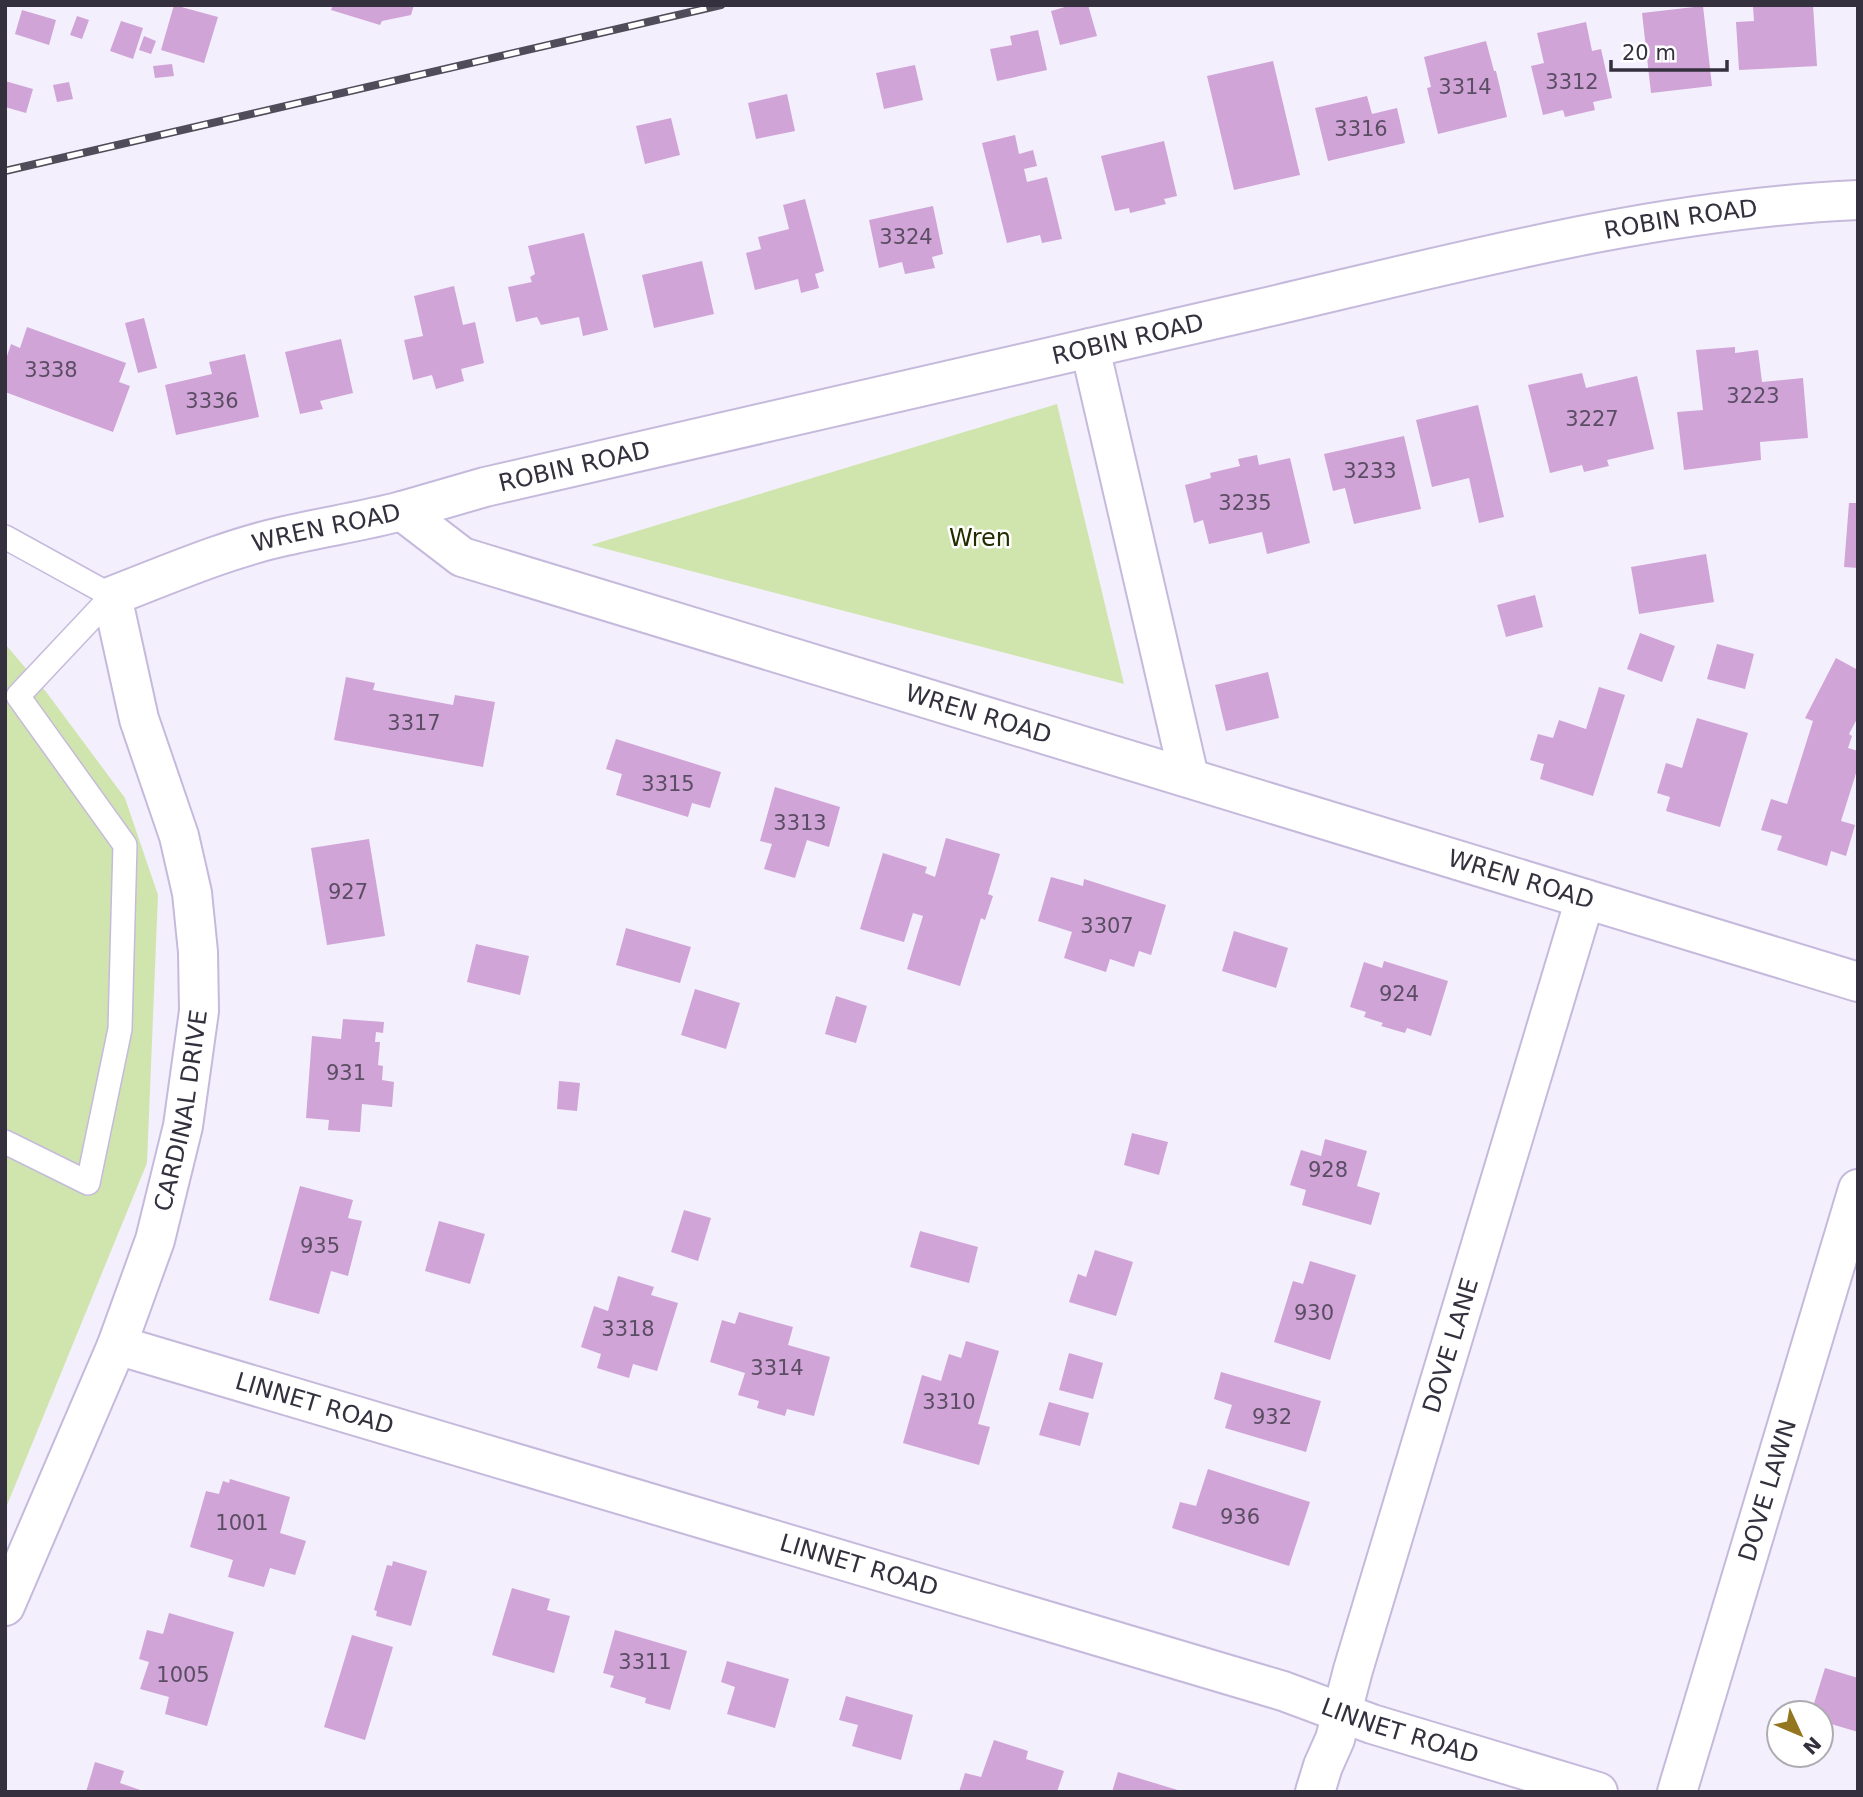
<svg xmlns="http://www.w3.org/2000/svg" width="1863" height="1797" viewBox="0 0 1863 1797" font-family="'DejaVu Sans',sans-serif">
  <rect width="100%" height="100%" fill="#f3effd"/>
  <path fill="#d0e5ae" d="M 1057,404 L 1124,684 L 591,545 Z
    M 5,644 L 47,693 L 125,798 L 158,895 L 147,1163 L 5,1510 Z"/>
  <path fill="#d0a4d7" d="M 174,5 L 218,17 L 204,63 L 161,50 Z
    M 333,5 L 414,5 L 411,15 L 382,21 L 380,25 L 331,10 Z
    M 1072,5 L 1088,5 L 1097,36 L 1060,45 L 1051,11 Z
    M 1775,5 L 1813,5 L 1817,66 L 1739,70 L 1736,22 L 1754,21 L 1753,7 Z
    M 1703,6 L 1712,86 L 1651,93 L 1642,13 Z
    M 22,10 L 56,20 L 49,45 L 15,34 Z
    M 77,16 L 89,20 L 82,39 L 70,35 Z
    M 121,21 L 143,28 L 133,59 L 110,51 Z
    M 1586,22 L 1592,51 L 1601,49 L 1612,98 L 1593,102 L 1595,110 L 1565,117 L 1563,110 L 1543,115 L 1531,66 L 1544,63 L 1537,33 Z
    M 1038,30 L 1047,70 L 997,81 L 990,49 L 1012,45 L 1010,36 Z
    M 144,36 L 156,41 L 151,54 L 139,50 Z
    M 1486,41 L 1494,71 L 1496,71 L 1507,117 L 1438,134 L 1427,88 L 1431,87 L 1424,57 Z
    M 1273,61 L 1300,175 L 1234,190 L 1207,76 Z
    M 172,64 L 174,76 L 155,78 L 153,66 Z
    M 915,65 L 923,100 L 884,109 L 876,73 Z
    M 5,81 L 33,89 L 26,113 L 5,107 Z
    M 69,82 L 73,99 L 57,102 L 53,85 Z
    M 787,94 L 795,131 L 756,139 L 748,103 Z
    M 1367,96 L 1372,114 L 1397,108 L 1405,143 L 1328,161 L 1315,108 Z
    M 671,118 L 680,155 L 645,164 L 636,126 Z
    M 1015,135 L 1019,154 L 1033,150 L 1037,166 L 1024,169 L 1027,182 L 1047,177 L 1062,239 L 1042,243 L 1040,235 L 1007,243 L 982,143 Z
    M 1164,141 L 1177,196 L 1164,199 L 1166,204 L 1130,213 L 1129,208 L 1115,211 L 1101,156 Z
    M 805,199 L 824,271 L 815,274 L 819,288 L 801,293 L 798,279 L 755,290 L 746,253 L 761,249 L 758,237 L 789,229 L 783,205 Z
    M 933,206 L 943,254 L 932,257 L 935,268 L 905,274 L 902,262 L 879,268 L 869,220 Z
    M 584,233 L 608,330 L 583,336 L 579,317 L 541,325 L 537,317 L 516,322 L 508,287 L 532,282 L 530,277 L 535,274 L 528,246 Z
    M 702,261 L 714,314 L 654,328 L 642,275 Z
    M 454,286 L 463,325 L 475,322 L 484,363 L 461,369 L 464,381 L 436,389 L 432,375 L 413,380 L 404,340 L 423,336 L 414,296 Z
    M 144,318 L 157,368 L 138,373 L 125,323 Z
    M 27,327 L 126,363 L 119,382 L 130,386 L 113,432 L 5,392 L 5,362 L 11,344 L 20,348 Z
    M 341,339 L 353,393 L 320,401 L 323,409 L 300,414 L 285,352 Z
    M 1735,347 L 1735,353 L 1758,350 L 1762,382 L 1803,378 L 1808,438 L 1760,442 L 1761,460 L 1684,470 L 1677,412 L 1703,410 L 1696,350 Z
    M 245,354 L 259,417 L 176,435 L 165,385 L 212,374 L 209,362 Z
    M 1582,373 L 1586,388 L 1637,376 L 1654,449 L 1607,460 L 1609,466 L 1584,472 L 1582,465 L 1550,473 L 1528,385 Z
    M 1478,405 L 1504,517 L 1479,523 L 1469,478 L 1432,487 L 1416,420 Z
    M 1404,436 L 1421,509 L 1354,524 L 1345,488 L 1333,491 L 1324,454 Z
    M 1257,455 L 1259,465 L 1290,458 L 1310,543 L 1267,554 L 1262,532 L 1209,544 L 1203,520 L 1194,523 L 1185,485 L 1211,478 L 1210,473 L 1240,466 L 1238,459 Z
    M 1849,503 L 1858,503 L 1858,568 L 1844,567 Z
    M 1706,554 L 1714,602 L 1639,614 L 1631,567 Z
    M 1535,595 L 1543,627 L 1506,637 L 1497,605 Z
    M 1640,633 L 1675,646 L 1662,682 L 1627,669 Z
    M 1717,644 L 1754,654 L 1745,689 L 1707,679 Z
    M 1836,658 L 1858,670 L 1858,717 L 1849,734 L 1852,736 L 1848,748 L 1858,751 L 1858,767 L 1841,821 L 1855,825 L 1846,856 L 1831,851 L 1827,866 L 1777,850 L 1782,836 L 1761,830 L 1771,799 L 1787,804 L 1813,721 L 1805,718 Z
    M 1268,672 L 1279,718 L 1226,731 L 1215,685 Z
    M 346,677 L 375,683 L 373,690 L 453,705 L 455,695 L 495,702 L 483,767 L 334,740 Z
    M 1599,687 L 1625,695 L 1593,796 L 1540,779 L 1544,764 L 1530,760 L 1538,734 L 1553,738 L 1559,720 L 1586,729 Z
    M 1697,718 L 1748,733 L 1720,827 L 1666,811 L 1670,797 L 1657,793 L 1666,763 L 1682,768 Z
    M 616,739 L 721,772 L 710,808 L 692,803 L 688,817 L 616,795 L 622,774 L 606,769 Z
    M 775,787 L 840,807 L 829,847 L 807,840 L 795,878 L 764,869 L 772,844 L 760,841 Z
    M 946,838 L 1000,854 L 988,894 L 993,896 L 985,920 L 981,918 L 960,986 L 907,969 L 923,916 L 913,913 L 904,942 L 860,929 L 883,853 L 927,867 L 925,873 L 935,877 Z
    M 369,839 L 385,936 L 327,945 L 311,848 Z
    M 1051,877 L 1083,886 L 1084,879 L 1166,905 L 1151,955 L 1139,951 L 1134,967 L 1110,959 L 1106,972 L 1064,958 L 1072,932 L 1038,921 Z
    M 626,928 L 691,947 L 680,983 L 616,965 Z
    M 1234,931 L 1288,948 L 1276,988 L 1222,971 Z
    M 476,944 L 529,956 L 520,995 L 467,982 Z
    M 1384,961 L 1448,981 L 1431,1036 L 1407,1028 L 1405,1033 L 1381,1026 L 1383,1023 L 1364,1017 L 1366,1012 L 1350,1007 L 1364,962 L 1382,968 Z
    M 695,989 L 740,1003 L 726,1049 L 681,1035 Z
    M 836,996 L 867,1006 L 856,1043 L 825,1034 Z
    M 343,1019 L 384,1022 L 383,1033 L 376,1032 L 375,1042 L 380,1042 L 378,1065 L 383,1066 L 382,1080 L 394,1082 L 392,1107 L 362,1104 L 360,1132 L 328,1130 L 329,1120 L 306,1118 L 312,1036 L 341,1039 Z
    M 559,1081 L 580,1083 L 577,1111 L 557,1109 Z
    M 1132,1133 L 1168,1142 L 1159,1175 L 1124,1165 Z
    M 1325,1139 L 1367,1151 L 1357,1186 L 1380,1193 L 1371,1225 L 1302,1205 L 1306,1190 L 1290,1185 L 1301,1150 L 1321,1156 Z
    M 300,1186 L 353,1200 L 348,1218 L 362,1221 L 348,1276 L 331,1271 L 319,1314 L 269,1300 Z
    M 684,1210 L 711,1218 L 698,1261 L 671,1252 Z
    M 439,1221 L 485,1234 L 470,1284 L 425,1271 Z
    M 920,1231 L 978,1247 L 969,1283 L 910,1267 Z
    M 1095,1250 L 1133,1262 L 1116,1316 L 1069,1302 L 1078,1274 L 1086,1277 Z
    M 1310,1261 L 1356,1275 L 1330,1360 L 1274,1342 L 1293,1281 L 1303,1284 Z
    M 618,1276 L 654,1287 L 651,1295 L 678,1303 L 657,1371 L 633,1364 L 629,1378 L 597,1368 L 601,1354 L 581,1347 L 594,1306 L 608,1311 Z
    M 739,1312 L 793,1327 L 788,1345 L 830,1357 L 814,1416 L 787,1409 L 785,1416 L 757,1408 L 759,1401 L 738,1395 L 745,1373 L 710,1362 L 722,1320 L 735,1324 Z
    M 966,1341 L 999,1351 L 978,1424 L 990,1427 L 979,1465 L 903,1443 L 922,1375 L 941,1381 L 949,1354 L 961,1358 Z
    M 1069,1353 L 1103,1363 L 1093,1399 L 1059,1390 Z
    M 1221,1372 L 1321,1401 L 1306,1452 L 1225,1428 L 1232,1405 L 1214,1399 Z
    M 1049,1402 L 1089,1413 L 1080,1446 L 1039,1435 Z
    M 1208,1469 L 1310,1502 L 1289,1566 L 1172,1528 L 1180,1502 L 1196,1506 Z
    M 230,1479 L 290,1497 L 280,1533 L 306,1541 L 295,1575 L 270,1568 L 264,1587 L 228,1577 L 233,1560 L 190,1547 L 206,1491 L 219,1494 L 223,1481 L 229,1483 Z
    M 393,1561 L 427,1571 L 411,1626 L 376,1616 L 377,1611 L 374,1610 L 387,1565 L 392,1566 Z
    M 512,1588 L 550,1599 L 547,1610 L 570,1616 L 554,1673 L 492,1655 Z
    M 169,1613 L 234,1632 L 207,1726 L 165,1714 L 169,1697 L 140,1689 L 149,1662 L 139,1659 L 147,1630 L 163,1634 Z
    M 615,1630 L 687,1651 L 670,1710 L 645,1703 L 646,1698 L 610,1687 L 614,1676 L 603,1673 Z
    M 352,1635 L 393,1647 L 365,1740 L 324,1727 Z
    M 727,1661 L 789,1679 L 775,1728 L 727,1714 L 735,1687 L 721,1682 Z
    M 1825,1668 L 1858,1678 L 1858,1732 L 1821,1721 L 1821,1713 L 1811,1713 Z
    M 846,1696 L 913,1715 L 901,1760 L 852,1746 L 858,1725 L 839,1720 Z
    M 994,1740 L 1028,1751 L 1026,1759 L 1064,1771 L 1057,1792 L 959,1792 L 965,1773 L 981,1777 Z
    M 95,1762 L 124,1771 L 120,1783 L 146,1792 L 86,1792 Z
    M 1118,1772 L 1181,1791 L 1180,1792 L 1112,1792 Z"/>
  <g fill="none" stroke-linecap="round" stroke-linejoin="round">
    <g stroke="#c5badb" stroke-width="26">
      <path id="lane" d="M 5,537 L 112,596 L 18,696 L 125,845 L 120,1029 L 88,1183 L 5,1142"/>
    </g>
    <g stroke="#c5badb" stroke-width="42">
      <g id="street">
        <path d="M 1090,348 L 1189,777"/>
        <path id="s1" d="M 402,511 L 485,487 C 742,428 999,369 1255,310 C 1453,264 1654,209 1858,200"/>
        <path id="s2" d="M 117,1345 L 1283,1691 L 1372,1724 L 1598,1792"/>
        <path id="s3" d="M 5,1606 L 117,1345 L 155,1240 L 183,1126 L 199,1011 L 198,952 L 192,893 L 179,836 L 139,719 L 112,596 C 169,574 226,549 285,536 C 324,527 363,521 402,511 L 462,557 L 1858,982"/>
        <path id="s4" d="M 1315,1792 L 1323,1766 L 1335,1739 L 1353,1670 L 1585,899"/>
        <path id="s5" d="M 1677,1792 L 1858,1189"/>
      </g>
    </g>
    <use href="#lane" stroke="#fff" stroke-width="23"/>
    <use href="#street" stroke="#fff" stroke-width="38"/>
    <g stroke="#504c59" stroke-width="8">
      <path id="rail" d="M 5,171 L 721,5"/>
    </g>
    <use href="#rail" stroke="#fff" stroke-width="5" stroke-dasharray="16" stroke-linecap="butt"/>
  </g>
  <g text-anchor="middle" stroke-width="5" stroke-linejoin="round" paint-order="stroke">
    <g font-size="21" fill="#5b4d64">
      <text x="1572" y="89">3312</text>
      <text x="1465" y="94">3314</text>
      <text x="1361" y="136">3316</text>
      <text x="906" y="244">3324</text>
      <text x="51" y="377">3338</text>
      <text x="1753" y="403">3223</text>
      <text x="212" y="408">3336</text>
      <text x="1592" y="426">3227</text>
      <text x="1370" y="478">3233</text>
      <text x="1245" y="510">3235</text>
      <text x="414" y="730">3317</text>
      <text x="668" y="791">3315</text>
      <text x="800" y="830">3313</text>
      <text x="348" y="899">927</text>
      <text x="1107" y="933">3307</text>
      <text x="1399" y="1001">924</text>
      <text x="346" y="1080">931</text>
      <text x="1328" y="1177">928</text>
      <text x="320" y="1253">935</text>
      <text x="1314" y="1320">930</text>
      <text x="628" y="1336">3318</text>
      <text x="777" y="1375">3314</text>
      <text x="949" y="1409">3310</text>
      <text x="1272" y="1424">932</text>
      <text x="1240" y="1524">936</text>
      <text x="242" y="1530">1001</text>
      <text x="645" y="1669">3311</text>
      <text x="183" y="1682">1005</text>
    </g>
    <g font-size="24" fill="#34303d" stroke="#fff">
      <text dy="8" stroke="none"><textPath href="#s1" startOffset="1312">ROBIN ROAD</textPath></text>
      <text dy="8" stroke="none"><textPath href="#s1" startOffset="746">ROBIN ROAD</textPath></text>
      <text dy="8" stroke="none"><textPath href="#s1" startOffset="178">ROBIN ROAD</textPath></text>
      <text dy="8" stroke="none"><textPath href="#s3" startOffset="1281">WREN ROAD</textPath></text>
      <text dy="8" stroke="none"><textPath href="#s3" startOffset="1974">WREN ROAD</textPath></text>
      <text dy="8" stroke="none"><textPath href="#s3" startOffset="2541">WREN ROAD</textPath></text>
      <text dy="8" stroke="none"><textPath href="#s3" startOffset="528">CARDINAL DRIVE</textPath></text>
      <text dy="8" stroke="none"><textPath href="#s4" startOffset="467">DOVE LANE</textPath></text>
      <text dy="8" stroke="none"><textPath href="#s2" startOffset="206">LINNET ROAD</textPath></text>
      <text dy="8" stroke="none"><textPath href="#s5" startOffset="315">DOVE LAWN</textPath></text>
      <text dy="8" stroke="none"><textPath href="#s2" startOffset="774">LINNET ROAD</textPath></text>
      <text dy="8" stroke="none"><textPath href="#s2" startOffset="1340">LINNET ROAD</textPath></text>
    </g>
    <g font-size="24" fill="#222e01" stroke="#fff">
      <text x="980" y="546">Wren</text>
    </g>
  </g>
  <rect width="1863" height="1797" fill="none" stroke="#34303d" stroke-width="14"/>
  <g transform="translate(1800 1734) rotate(134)"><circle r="33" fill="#ffffff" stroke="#aeacb1" stroke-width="2"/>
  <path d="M0-5L12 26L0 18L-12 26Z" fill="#94761e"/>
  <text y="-10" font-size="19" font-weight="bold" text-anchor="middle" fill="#34303d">N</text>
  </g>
  <path d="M1611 60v10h116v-10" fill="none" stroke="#34303d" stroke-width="3.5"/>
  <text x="1622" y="60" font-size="21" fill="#34303d" stroke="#ffffff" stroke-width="5" paint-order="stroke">20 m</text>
</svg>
